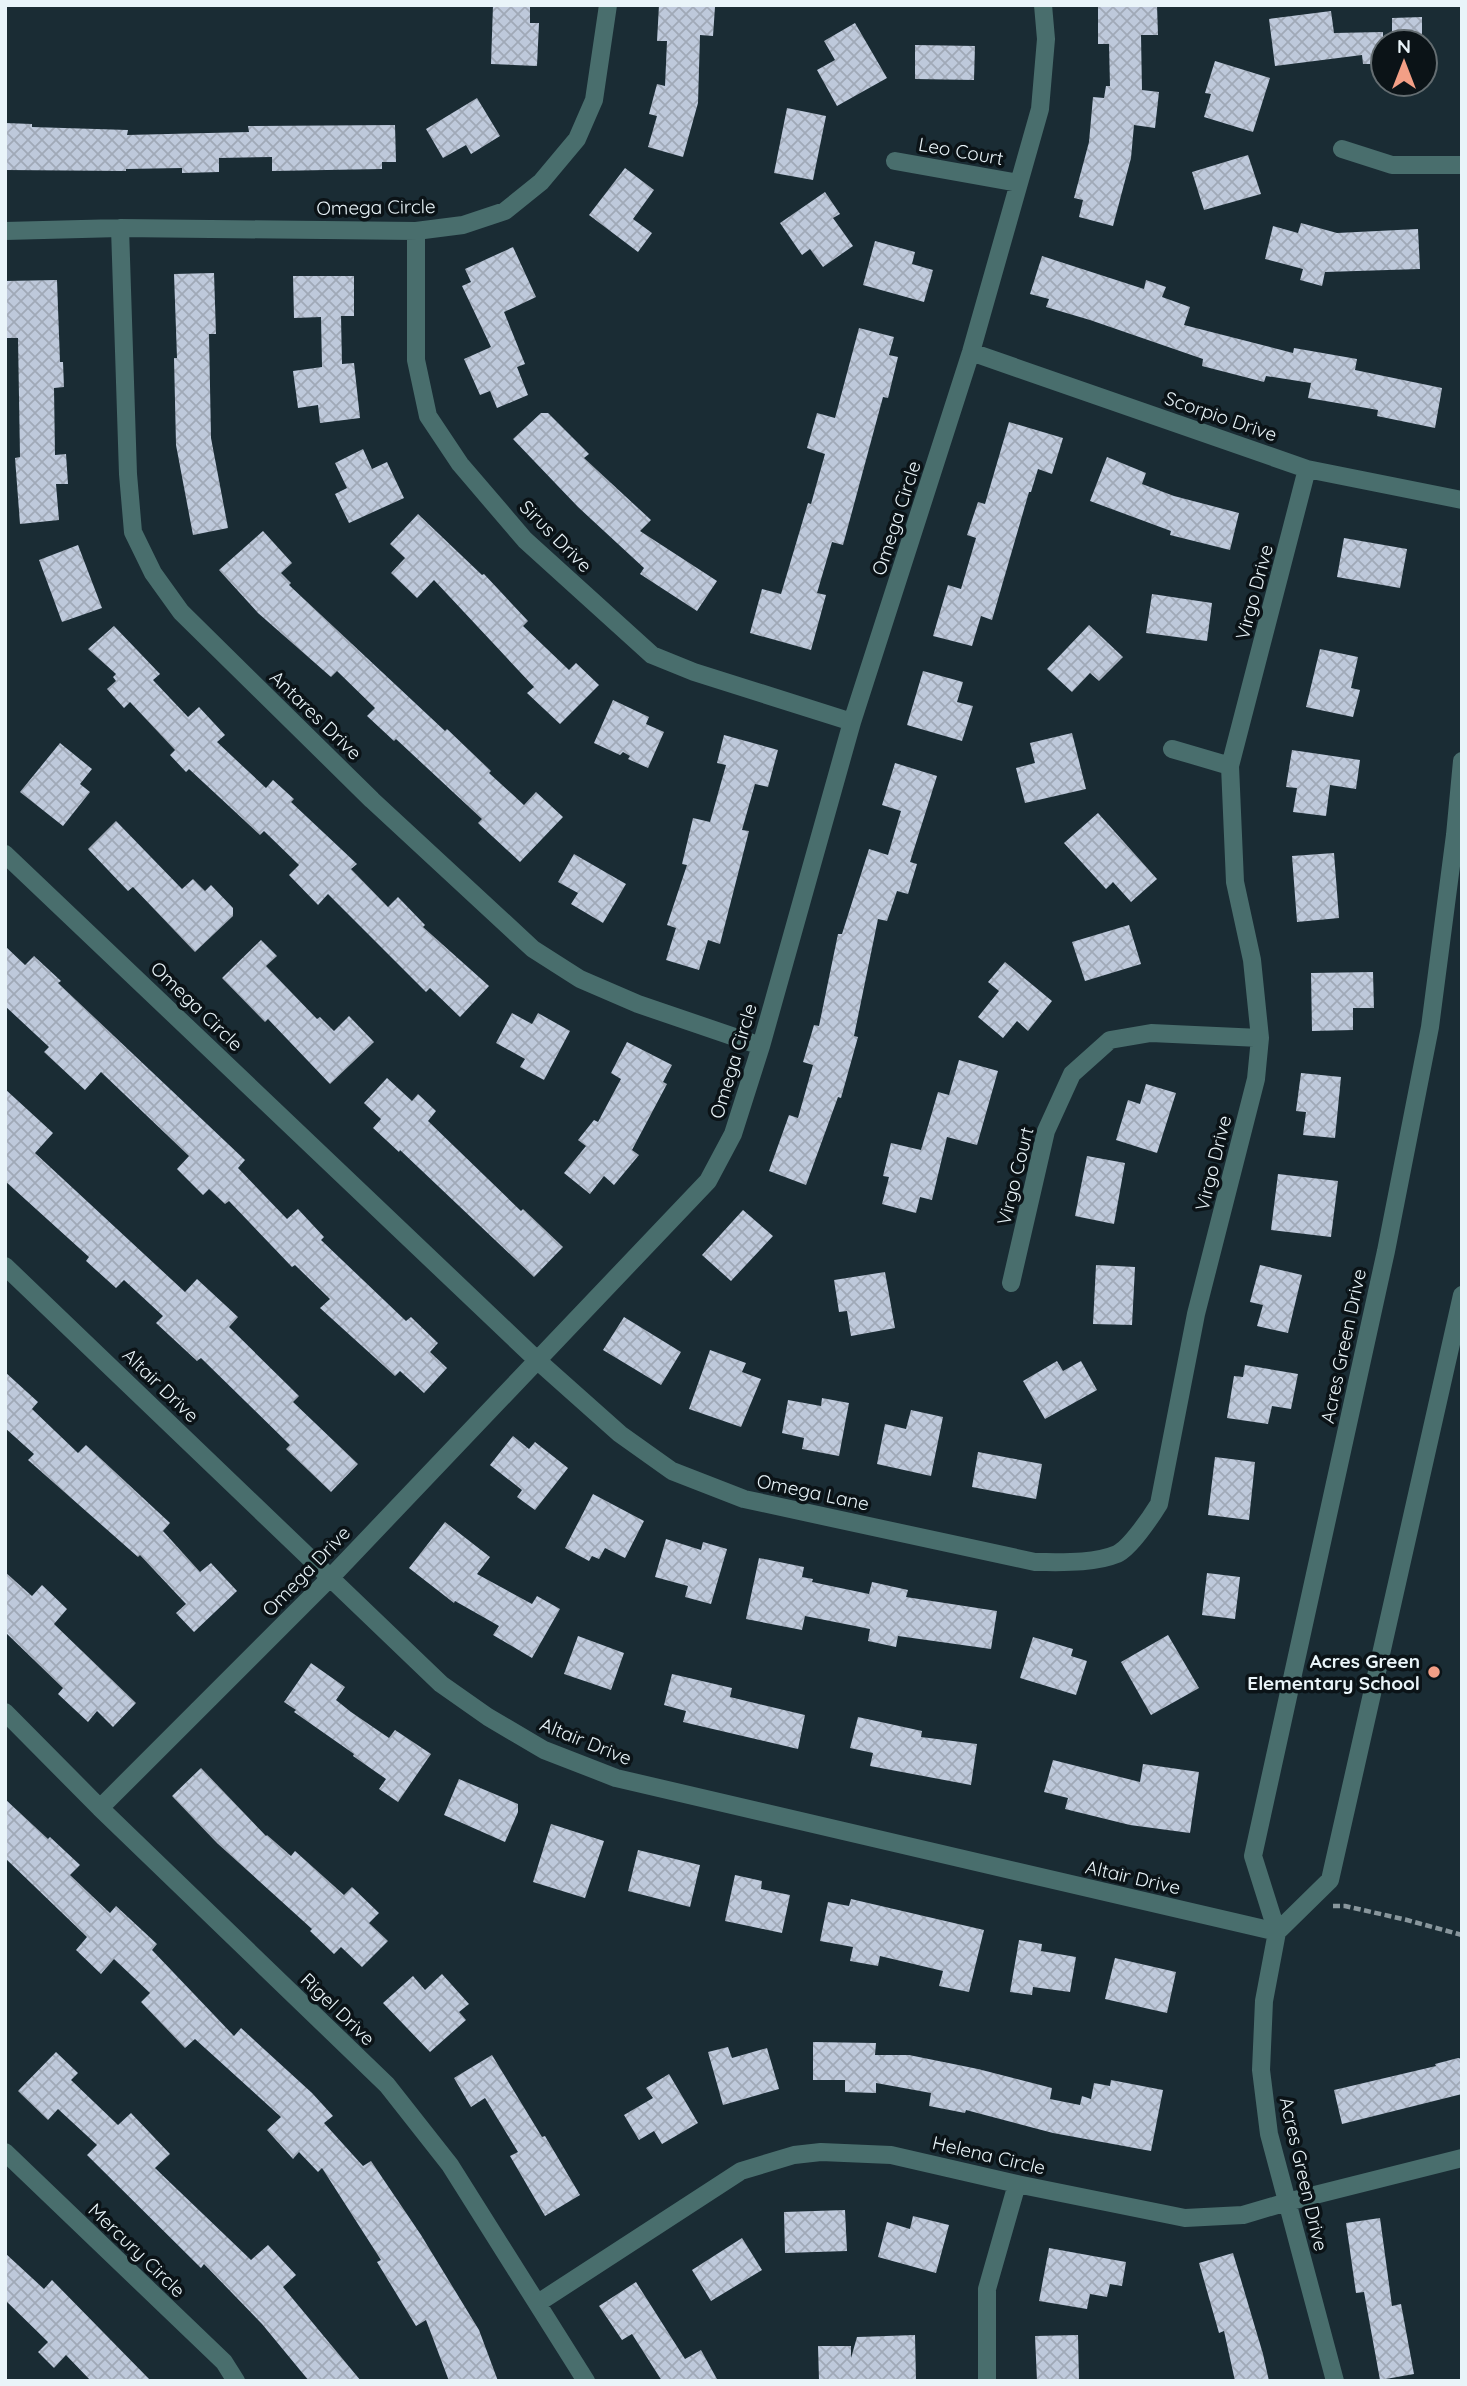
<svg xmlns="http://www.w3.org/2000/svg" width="1467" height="2386" viewBox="0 0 1467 2386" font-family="Quicksand,sans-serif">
  <defs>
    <pattern id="building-cross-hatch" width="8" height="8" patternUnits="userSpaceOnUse" patternTransform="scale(1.75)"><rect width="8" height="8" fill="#bec9db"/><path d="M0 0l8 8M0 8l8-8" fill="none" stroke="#a0a9b7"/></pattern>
  </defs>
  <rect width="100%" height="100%" fill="#1a2c34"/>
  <path fill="url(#building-cross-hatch)" d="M 493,5 L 530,5 L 530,23 L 539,23 L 537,66 L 491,64 Z
    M 659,5 L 715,7 L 713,36 L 700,35 L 698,103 L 683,157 L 648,147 L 657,116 L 649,114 L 657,84 L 665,86 L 667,41 L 657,41 Z
    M 1157,5 L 1158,35 L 1141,35 L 1142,90 L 1159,92 L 1155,128 L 1134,125 L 1131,158 L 1113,226 L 1079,217 L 1083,200 L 1074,198 L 1089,142 L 1093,97 L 1104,98 L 1106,86 L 1110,86 L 1109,44 L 1098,44 L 1098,6 Z
    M 1331,11 L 1334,33 L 1383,32 L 1383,64 L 1363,64 L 1362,55 L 1275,66 L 1269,19 Z
    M 1422,17 L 1422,42 L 1392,42 L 1392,18 Z
    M 855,23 L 887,78 L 837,106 L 817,70 L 835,60 L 824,41 Z
    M 915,45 L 975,46 L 974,80 L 915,79 Z
    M 1215,61 L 1270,78 L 1253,132 L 1204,117 L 1211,94 L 1205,93 Z
    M 477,98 L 500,136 L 471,154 L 466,145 L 443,158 L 426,129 Z
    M 787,108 L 826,116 L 813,180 L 774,173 Z
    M 5,123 L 32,124 L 32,127 L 128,130 L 127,135 L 249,132 L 248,126 L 395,125 L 396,162 L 382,162 L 382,169 L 272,171 L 272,157 L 219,158 L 219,172 L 182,173 L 182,168 L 126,169 L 126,171 L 5,170 Z
    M 1248,155 L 1261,194 L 1204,210 L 1192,172 Z
    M 625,168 L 654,190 L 633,219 L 652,233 L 638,252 L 589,215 Z
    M 825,192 L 840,214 L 833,218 L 853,246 L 823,267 L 810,249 L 802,255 L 780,223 Z
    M 1301,223 L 1337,233 L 1418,229 L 1420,269 L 1325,272 L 1322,286 L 1300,280 L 1303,269 L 1265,259 L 1273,226 L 1298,233 Z
    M 875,241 L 915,252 L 912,264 L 933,270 L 924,302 L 863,285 Z
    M 513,247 L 536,297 L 504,312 L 525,364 L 517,367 L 528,395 L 497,408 L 490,391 L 480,395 L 464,359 L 491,347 L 462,286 L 471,282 L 465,269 Z
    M 1042,256 L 1144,289 L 1146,280 L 1166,287 L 1162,297 L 1190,307 L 1184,325 L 1293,353 L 1294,348 L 1357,359 L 1355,370 L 1442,388 L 1435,428 L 1377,416 L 1378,410 L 1308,398 L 1311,383 L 1266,376 L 1264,382 L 1202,366 L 1203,359 L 1090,320 L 1046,307 L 1049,299 L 1030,294 Z
    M 214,273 L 216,334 L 209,334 L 211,438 L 228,528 L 193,535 L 176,445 L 174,358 L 177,358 L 174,274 Z
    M 293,276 L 354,276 L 354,316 L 341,316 L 342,364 L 354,363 L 360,418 L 320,423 L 318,405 L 298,408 L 293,371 L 322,367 L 321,317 L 294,318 Z
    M 57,280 L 60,362 L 63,362 L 64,387 L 54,388 L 55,455 L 66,454 L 68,484 L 56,484 L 59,520 L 20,524 L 15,458 L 20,457 L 18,338 L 5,338 L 5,281 Z
    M 859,328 L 894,337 L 889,355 L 898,357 L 888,398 L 883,397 L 843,545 L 832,542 L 817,593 L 826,595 L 811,650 L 750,633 L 762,589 L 781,594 L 808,503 L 811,504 L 825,454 L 807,448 L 817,413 L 835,418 Z
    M 541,413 L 548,413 L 589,454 L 584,458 L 651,520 L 640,531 L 717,581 L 697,611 L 640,574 L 644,568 L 578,507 L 513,439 Z
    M 1009,422 L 1063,438 L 1052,474 L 1038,469 L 1031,492 L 1029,492 L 992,620 L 981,616 L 972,646 L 933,636 L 948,585 L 961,589 L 976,538 L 967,535 L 978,502 L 985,504 Z
    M 363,449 L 372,469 L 387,462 L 404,498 L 349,523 L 335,494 L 347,488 L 335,463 Z
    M 1107,457 L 1146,473 L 1142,484 L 1174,496 L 1239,513 L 1230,550 L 1170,535 L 1171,531 L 1090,501 Z
    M 418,514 L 482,575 L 484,574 L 528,621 L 523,626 L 569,670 L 576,663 L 599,685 L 560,724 L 527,693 L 534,687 L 434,580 L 417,598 L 391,573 L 405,558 L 390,544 Z
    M 263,531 L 292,563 L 281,573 L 291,583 L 289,585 L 445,731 L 447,729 L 491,771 L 489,773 L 524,805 L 536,792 L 563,817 L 520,862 L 478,823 L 482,819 L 396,739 L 394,741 L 367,716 L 375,708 L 337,671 L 331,677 L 258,613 L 219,570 Z
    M 1344,538 L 1407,549 L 1400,588 L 1337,577 Z
    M 78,545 L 102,608 L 62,622 L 39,560 Z
    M 1152,594 L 1212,603 L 1207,641 L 1146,633 Z
    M 1089,625 L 1123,657 L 1099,681 L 1090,673 L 1072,692 L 1047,669 Z
    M 114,626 L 160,674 L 153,680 L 188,717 L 199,707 L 225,735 L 217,742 L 266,788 L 273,780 L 294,799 L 291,802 L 357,864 L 351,869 L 388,907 L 398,897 L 425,925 L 423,927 L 489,986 L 460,1017 L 430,988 L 426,992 L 328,894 L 318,905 L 289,875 L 299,865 L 264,831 L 260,835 L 189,769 L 186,772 L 170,755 L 175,750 L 130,702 L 124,708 L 107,689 L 116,681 L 113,677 L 116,674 L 88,649 Z
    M 1320,649 L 1358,657 L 1351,688 L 1360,690 L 1353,717 L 1306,707 Z
    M 923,671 L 963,682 L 957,702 L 973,706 L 962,741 L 907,725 Z
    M 613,700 L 649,717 L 646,724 L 664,732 L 648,768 L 628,759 L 630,756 L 623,752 L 620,755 L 594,743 Z
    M 1072,733 L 1086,789 L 1025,803 L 1016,768 L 1035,763 L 1030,743 Z
    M 724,735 L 778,750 L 768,787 L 755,784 L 742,830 L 749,831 L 720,944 L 708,940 L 699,970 L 666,960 L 676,928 L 667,925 L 687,865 L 682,864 L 693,818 L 710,822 L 726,765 L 717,763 Z
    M 60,743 L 92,769 L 80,784 L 90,792 L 63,826 L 20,792 Z
    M 1292,750 L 1360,760 L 1356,789 L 1330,785 L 1326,816 L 1293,812 L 1297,788 L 1286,787 Z
    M 895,763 L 937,776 L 910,862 L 917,864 L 908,894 L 897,891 L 887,921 L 878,919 L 854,1036 L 858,1037 L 841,1098 L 838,1097 L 806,1185 L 769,1171 L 789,1115 L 798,1118 L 813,1065 L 803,1062 L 814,1025 L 819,1026 L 838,934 L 842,934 L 869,849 L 888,855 L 901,811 L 882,805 Z
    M 1098,813 L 1157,879 L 1131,902 L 1113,882 L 1106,889 L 1064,843 Z
    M 116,821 L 182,889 L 193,879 L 205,891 L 211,885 L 233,908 L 233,916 L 195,952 L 133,887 L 128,891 L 88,849 Z
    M 1334,853 L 1339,918 L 1297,922 L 1292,856 Z
    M 574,854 L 626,884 L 603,923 L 571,904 L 578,893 L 558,882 Z
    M 1129,925 L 1141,964 L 1085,981 L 1072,942 Z
    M 261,940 L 277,956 L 266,966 L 317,1019 L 320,1017 L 334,1031 L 349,1016 L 374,1042 L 330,1084 L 268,1019 L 265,1022 L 222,978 Z
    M 5,946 L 25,965 L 34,956 L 61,981 L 58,983 L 245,1160 L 238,1168 L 287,1219 L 298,1209 L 324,1237 L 321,1240 L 406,1321 L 411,1317 L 438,1343 L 430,1352 L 447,1368 L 424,1393 L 400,1371 L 395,1376 L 320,1308 L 330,1299 L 295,1265 L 292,1267 L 229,1201 L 225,1204 L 209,1189 L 203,1195 L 177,1169 L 189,1156 L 101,1072 L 85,1090 L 44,1052 L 49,1047 L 5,1006 Z
    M 1005,962 L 1052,1001 L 1028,1031 L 1017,1021 L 1003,1038 L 978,1017 L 999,991 L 988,982 Z
    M 1373,972 L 1374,1008 L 1353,1008 L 1353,1030 L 1312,1031 L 1311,973 Z
    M 512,1013 L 532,1024 L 538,1013 L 570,1031 L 544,1080 L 520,1067 L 525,1059 L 496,1043 Z
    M 627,1042 L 672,1065 L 663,1082 L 667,1084 L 632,1150 L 639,1155 L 614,1185 L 604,1176 L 590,1194 L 564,1173 L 586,1146 L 578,1140 L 594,1120 L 598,1122 L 621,1079 L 611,1073 Z
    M 959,1060 L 998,1071 L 977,1145 L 947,1137 L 932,1200 L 920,1197 L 916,1213 L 882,1204 L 889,1177 L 883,1176 L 891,1143 L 921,1150 L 938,1092 L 949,1095 Z
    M 1301,1073 L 1341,1077 L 1335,1138 L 1303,1135 L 1306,1112 L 1296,1111 Z
    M 387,1078 L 412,1101 L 418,1094 L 436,1111 L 428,1121 L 521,1211 L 523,1209 L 563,1247 L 534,1277 L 400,1150 L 399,1152 L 373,1128 L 381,1119 L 364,1103 Z
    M 1146,1084 L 1176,1093 L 1157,1153 L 1116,1140 L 1128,1100 L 1140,1104 Z
    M 5,1089 L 53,1133 L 35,1153 L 185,1292 L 197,1279 L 238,1317 L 229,1327 L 299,1396 L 293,1402 L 358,1464 L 331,1492 L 286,1449 L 290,1445 L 201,1358 L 197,1361 L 156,1323 L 163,1316 L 124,1280 L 116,1288 L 86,1261 L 89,1257 L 5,1181 Z
    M 1087,1156 L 1125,1163 L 1114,1224 L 1075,1216 Z
    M 1278,1174 L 1338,1181 L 1331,1237 L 1271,1230 Z
    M 743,1210 L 773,1236 L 731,1281 L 702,1255 Z
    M 1096,1265 L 1135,1267 L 1132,1325 L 1093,1324 Z
    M 1260,1265 L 1302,1275 L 1288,1333 L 1257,1326 L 1263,1305 L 1250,1302 Z
    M 885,1272 L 895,1328 L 851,1336 L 847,1311 L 839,1312 L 834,1280 Z
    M 624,1317 L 681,1352 L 661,1385 L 603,1350 Z
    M 710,1350 L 746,1363 L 742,1372 L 761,1379 L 741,1427 L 689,1409 Z
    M 1057,1361 L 1063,1371 L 1081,1361 L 1097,1390 L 1045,1419 L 1023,1381 Z
    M 1245,1365 L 1298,1374 L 1291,1409 L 1272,1406 L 1268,1424 L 1227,1418 L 1234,1376 L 1243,1377 Z
    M 5,1372 L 38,1402 L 32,1409 L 78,1453 L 86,1445 L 170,1523 L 163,1531 L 200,1572 L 211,1563 L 237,1591 L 194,1632 L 176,1613 L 186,1604 L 140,1555 L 138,1557 L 28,1460 L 34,1454 L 5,1428 Z
    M 822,1398 L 849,1403 L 839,1456 L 802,1449 L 804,1438 L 782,1433 L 788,1400 L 821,1406 Z
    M 911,1410 L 943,1417 L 931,1476 L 877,1464 L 885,1424 L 906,1429 Z
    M 513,1436 L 529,1449 L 535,1442 L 568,1468 L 535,1510 L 517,1497 L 522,1490 L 490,1465 Z
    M 978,1452 L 1042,1464 L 1036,1499 L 972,1487 Z
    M 1215,1457 L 1255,1462 L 1249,1520 L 1208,1515 Z
    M 593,1494 L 644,1521 L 625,1558 L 605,1548 L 599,1559 L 592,1556 L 589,1561 L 565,1548 Z
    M 445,1522 L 490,1557 L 477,1574 L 532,1604 L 537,1596 L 560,1609 L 532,1658 L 493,1635 L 499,1626 L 455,1601 L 454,1603 L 409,1568 Z
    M 666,1539 L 701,1550 L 703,1542 L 727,1549 L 711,1604 L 685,1597 L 688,1586 L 655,1577 Z
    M 759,1558 L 804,1567 L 802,1577 L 813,1579 L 812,1582 L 869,1594 L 872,1582 L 908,1590 L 906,1597 L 997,1611 L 991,1649 L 898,1636 L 896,1647 L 868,1641 L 870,1629 L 805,1616 L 802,1630 L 746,1619 Z
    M 5,1572 L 32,1596 L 42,1585 L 67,1609 L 54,1624 L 136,1703 L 113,1727 L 97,1711 L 88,1722 L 58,1694 L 63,1688 L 5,1632 Z
    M 1207,1573 L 1240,1577 L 1235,1619 L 1202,1615 Z
    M 1168,1635 L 1199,1688 L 1151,1715 L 1121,1662 Z
    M 578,1636 L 624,1653 L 611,1690 L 564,1674 Z
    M 1033,1637 L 1073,1649 L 1071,1656 L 1087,1661 L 1076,1695 L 1020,1678 Z
    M 311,1663 L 345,1687 L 336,1700 L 351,1712 L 389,1738 L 395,1730 L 431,1754 L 398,1802 L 379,1789 L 386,1779 L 353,1756 L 354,1754 L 294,1712 L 296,1710 L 284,1702 Z
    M 672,1674 L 732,1688 L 730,1697 L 805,1715 L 798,1749 L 683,1722 L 686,1711 L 664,1705 Z
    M 858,1717 L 922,1731 L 921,1737 L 977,1744 L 971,1785 L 870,1766 L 873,1753 L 850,1748 Z
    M 1053,1760 L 1140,1782 L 1143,1764 L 1199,1772 L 1190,1833 L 1130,1825 L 1065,1809 L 1068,1798 L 1044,1792 Z
    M 201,1768 L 266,1836 L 267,1835 L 291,1856 L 295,1851 L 344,1895 L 352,1887 L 379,1913 L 369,1923 L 388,1941 L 362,1967 L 341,1947 L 334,1954 L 310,1931 L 312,1929 L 217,1843 L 172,1796 Z
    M 459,1779 L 518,1804 L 518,1812 L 505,1842 L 444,1815 Z
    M 5,1799 L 48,1839 L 50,1837 L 80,1865 L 70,1875 L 110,1913 L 116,1906 L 157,1944 L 152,1950 L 234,2036 L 241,2028 L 312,2093 L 333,2116 L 324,2123 L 363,2166 L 371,2161 L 421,2235 L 479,2330 L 498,2381 L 449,2381 L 426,2320 L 416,2326 L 377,2262 L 381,2260 L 322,2168 L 318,2172 L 299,2152 L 293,2159 L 267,2130 L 281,2117 L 195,2039 L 185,2048 L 141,2002 L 150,1993 L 114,1959 L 101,1974 L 76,1950 L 87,1937 L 5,1858 Z
    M 551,1824 L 604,1841 L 585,1898 L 533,1882 Z
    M 638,1850 L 700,1865 L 690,1907 L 628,1891 Z
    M 735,1875 L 762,1881 L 761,1889 L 790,1895 L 782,1933 L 725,1921 Z
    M 851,1899 L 984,1930 L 969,1992 L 939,1986 L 943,1971 L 880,1956 L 878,1966 L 850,1961 L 853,1947 L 820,1941 L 828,1902 L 849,1906 Z
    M 1019,1940 L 1042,1944 L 1041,1951 L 1076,1957 L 1070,1992 L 1033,1987 L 1032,1995 L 1010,1992 Z
    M 1115,1958 L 1176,1972 L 1167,2013 L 1105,1999 Z
    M 442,1974 L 469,2004 L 459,2012 L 466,2020 L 430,2052 L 383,2003 L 413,1976 L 425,1990 Z
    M 813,2042 L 876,2043 L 875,2055 L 909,2055 L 978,2069 L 1052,2088 L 1050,2099 L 1080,2105 L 1082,2096 L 1091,2099 L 1094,2083 L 1110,2086 L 1111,2080 L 1163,2090 L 1151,2151 L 1053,2133 L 966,2110 L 965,2113 L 929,2106 L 931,2093 L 876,2083 L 876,2093 L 845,2092 L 845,2080 L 813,2080 Z
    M 728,2047 L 732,2058 L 767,2048 L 779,2089 L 723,2105 L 708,2052 Z
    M 56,2052 L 78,2073 L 71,2080 L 118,2125 L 131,2113 L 170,2154 L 155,2168 L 251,2260 L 268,2245 L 296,2275 L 283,2287 L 361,2381 L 309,2381 L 262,2324 L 204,2264 L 201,2268 L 87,2155 L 97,2145 L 58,2109 L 48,2120 L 18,2091 Z
    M 492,2055 L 542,2137 L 545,2136 L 580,2195 L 545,2216 L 510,2156 L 518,2152 L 485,2098 L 471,2107 L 454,2078 Z
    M 1458,2058 L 1462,2059 L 1462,2094 L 1342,2124 L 1334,2090 L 1436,2066 L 1435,2064 Z
    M 669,2074 L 698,2123 L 662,2144 L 654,2131 L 639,2140 L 624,2115 L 653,2098 L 646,2088 Z
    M 845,2210 L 847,2251 L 785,2253 L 784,2212 Z
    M 913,2216 L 949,2225 L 936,2273 L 878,2257 L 887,2222 L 910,2229 Z
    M 1380,2218 L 1392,2306 L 1401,2304 L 1414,2374 L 1380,2380 L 1364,2292 L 1356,2293 L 1346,2223 Z
    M 742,2238 L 762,2270 L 711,2301 L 692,2270 Z
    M 1049,2248 L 1126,2262 L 1122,2286 L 1110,2284 L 1107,2297 L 1090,2294 L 1087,2309 L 1039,2301 Z
    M 5,2253 L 44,2289 L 52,2280 L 151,2381 L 91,2381 L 66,2355 L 54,2368 L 38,2352 L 48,2342 L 5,2300 Z
    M 1233,2253 L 1263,2354 L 1269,2381 L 1235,2381 L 1224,2331 L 1219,2333 L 1199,2263 Z
    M 636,2282 L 685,2359 L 701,2350 L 718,2381 L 662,2381 L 632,2334 L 622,2340 L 599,2306 Z
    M 915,2335 L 916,2381 L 819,2380 L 818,2346 L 851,2346 L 851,2358 L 857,2337 Z
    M 1078,2335 L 1079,2381 L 1037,2381 L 1035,2336 Z"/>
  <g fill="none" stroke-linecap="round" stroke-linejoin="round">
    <path stroke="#89979d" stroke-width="4.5" stroke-dasharray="7 3.5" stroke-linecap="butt" d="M 1333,1906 L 1345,1906 L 1407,1920 L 1462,1935"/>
    <path stroke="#496e6d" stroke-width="18" d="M 1342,149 L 1392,165 L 1462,165
      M 895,161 L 1018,183
      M 120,228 L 128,474 L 133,532 L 153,573 L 181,612 L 372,800 L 533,949 L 580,979 L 638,1004 L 761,1046
      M 5,231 L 120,228 L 416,231 L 463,225 L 505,211 L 541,182 L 577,139 L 594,100 L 608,5
      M 416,231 L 416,360 L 428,416 L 460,464 L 525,540 L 652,655 L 694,672 L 852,722
      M 971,352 L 1307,469 L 1462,500
      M 1172,749 L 1230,766
      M 5,854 L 538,1361 L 620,1434 L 672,1471 L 744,1499 L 1035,1562 C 1060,1562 1093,1564 1117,1554 C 1130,1548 1151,1517 1159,1504 L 1196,1314 L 1256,1079 L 1260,1038 L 1252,960 L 1235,882 L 1230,766 L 1307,469
      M 5,1266 L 441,1684 L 488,1717 L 544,1750 L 616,1778 L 1277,1932
      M 1011,1283 L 1046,1131 L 1072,1074 L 1110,1040 L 1151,1033 L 1260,1038
      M 5,1712 L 100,1808 L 387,2085 L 450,2165 L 586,2381
      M 100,1808 L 332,1576 L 708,1181 L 733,1134 L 761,1046 L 852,722 L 971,352 L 1040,109 L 1046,39 L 1043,5
      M 1277,1932 L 1330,1880 L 1462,1295
      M 5,2152 L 224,2362 L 236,2381
      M 538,2303 L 741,2171 L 794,2155 L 821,2152 L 891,2155 L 1017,2184 L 1185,2218 L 1243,2215 L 1287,2202 L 1462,2158
      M 987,2381 L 987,2289 L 1017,2184
      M 1335,2381 L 1269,2134 L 1261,2070 L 1264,2001 L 1277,1932 L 1253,1856 L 1386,1251 L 1430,1027 L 1455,835 L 1462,761"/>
  </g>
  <circle fill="#f39f86" stroke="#0b1317" stroke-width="2.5" cx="1434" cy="1672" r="7"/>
  <g text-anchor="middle" stroke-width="7" stroke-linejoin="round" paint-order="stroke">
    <g font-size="19" fill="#e9f4f9" stroke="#0b1317">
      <text transform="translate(961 151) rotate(10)" y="7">Leo Court</text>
      <text transform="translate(376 207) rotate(-1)" y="7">Omega Circle</text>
      <text transform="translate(1221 416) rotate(19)" y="7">Scorpio Drive</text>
      <text transform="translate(896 518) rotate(-72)" y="7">Omega Circle</text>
      <text transform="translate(556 536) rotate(45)" y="7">Sirus Drive</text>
      <text transform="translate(1254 592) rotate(-75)" y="7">Virgo Drive</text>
      <text transform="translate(316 715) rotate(44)" y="7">Antares Drive</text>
      <text transform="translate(197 1006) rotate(44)" y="7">Omega Circle</text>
      <text transform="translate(733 1061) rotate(-73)" y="7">Omega Circle</text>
      <text transform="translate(1213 1163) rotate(-76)" y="7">Virgo Drive</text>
      <text transform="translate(1015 1176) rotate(-76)" y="7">Virgo Court</text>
      <text transform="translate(1343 1346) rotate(-78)" y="7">Acres Green Drive</text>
      <text transform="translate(161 1385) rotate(44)" y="7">Altair Drive</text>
      <text transform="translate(813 1492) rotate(12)" y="7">Omega Lane</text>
      <text transform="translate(306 1571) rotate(-46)" y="7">Omega Drive</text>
      <text transform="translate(586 1741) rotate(22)" y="7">Altair Drive</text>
      <text transform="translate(1133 1877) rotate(13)" y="7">Altair Drive</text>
      <text transform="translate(338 2009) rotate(44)" y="7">Rigel Drive</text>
      <text transform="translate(989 2155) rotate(13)" y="7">Helena Circle</text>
      <text transform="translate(1304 2174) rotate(77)" y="7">Acres Green Drive</text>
      <text transform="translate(137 2250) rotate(44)" y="7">Mercury Circle</text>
    </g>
    <g font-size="19" font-weight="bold" fill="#e9f4f9" stroke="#0b1317" text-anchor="end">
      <text x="1420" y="1668">Acres Green<tspan x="1420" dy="22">Elementary School</tspan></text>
    </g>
  </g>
  <rect width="1467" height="2386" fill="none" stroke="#e9f4f9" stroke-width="14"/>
  <g transform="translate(1404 63)"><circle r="33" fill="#0b1317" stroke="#646d71" stroke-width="2"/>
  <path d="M0-5L12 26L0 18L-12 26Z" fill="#f39f86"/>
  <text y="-10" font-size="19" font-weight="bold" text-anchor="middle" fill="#e9f4f9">N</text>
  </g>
</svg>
